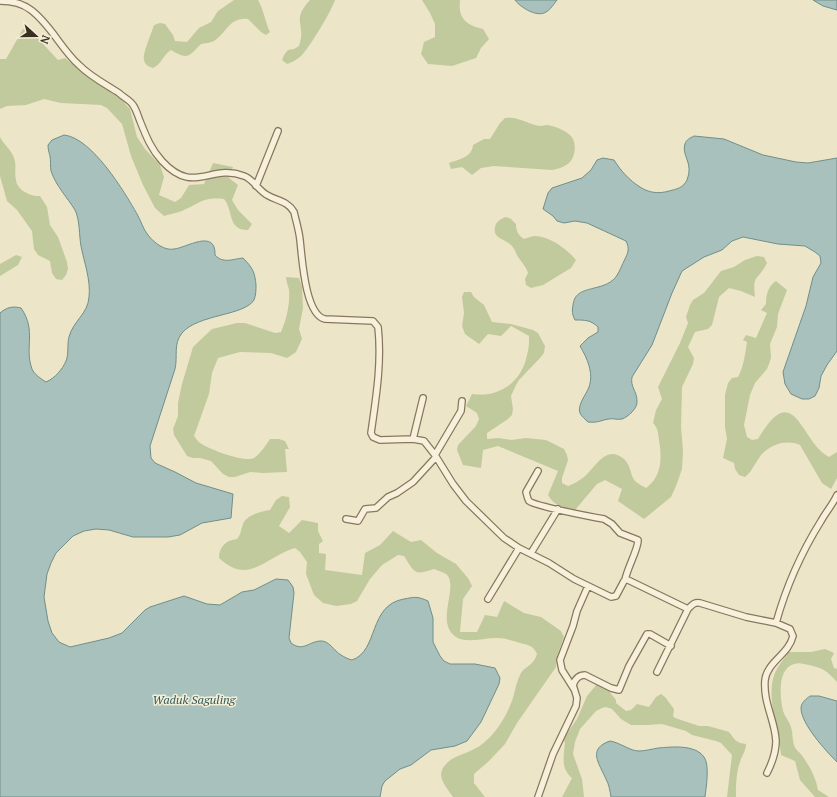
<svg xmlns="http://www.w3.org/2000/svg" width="837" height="797" viewBox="0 0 837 797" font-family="'PT Serif',serif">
  <rect width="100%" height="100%" fill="#ede5c8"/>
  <path fill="#c1ca9c" d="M 234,0 L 258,0 C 264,10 265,22 270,32 L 266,35 L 261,32 L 248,19 C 229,17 227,33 214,41 C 210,43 205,43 201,44 C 188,57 188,60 171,50 C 162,56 162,64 153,68 C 149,67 145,65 144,60 C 142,55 152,32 154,25 L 160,23 L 165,24 L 173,35 L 175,41 L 187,42 L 199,28 L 211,22 L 218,11 Z
    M 310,0 L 335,0 C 331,12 309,48 301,56 C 296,60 293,62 287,64 L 282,60 L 284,55 L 288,50 L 294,49 L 299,46 C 307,23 290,22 310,0 Z
    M 422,0 L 460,0 C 458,19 466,25 483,29 L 489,39 L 481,48 L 476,58 L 452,66 L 428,64 L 421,54 L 424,42 L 435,37 L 435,24 L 430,13 Z
    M 23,29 L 31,31 L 58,60 L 65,58 L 89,78 L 120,98 L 130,109 L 137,137 L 145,149 L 160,165 L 164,177 L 159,195 L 175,202 L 181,198 L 189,185 L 204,184 L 213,163 L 233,167 L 229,178 L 238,185 L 232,200 L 238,210 L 252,224 L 248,230 C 227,230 234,211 224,199 C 202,197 201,203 182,211 C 177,213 170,214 164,216 L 155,208 L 143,185 L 131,156 L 122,124 L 107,108 L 101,105 L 61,103 L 44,99 L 26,105 L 7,106 L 0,109 L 0,59 L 6,59 Z
    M 505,118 C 520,116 528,125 541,126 C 543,126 545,125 547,125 C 554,126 565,130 570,135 C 577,141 576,157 569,163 C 564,167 558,169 552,170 L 494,166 L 481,168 L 472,175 L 462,167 L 451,169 L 449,163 C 460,159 472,157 473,145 L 484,139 L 490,139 L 500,123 Z
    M 0,137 C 4,145 11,149 14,158 C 17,166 14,172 16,180 C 17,190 31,197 40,196 L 47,207 L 50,225 L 58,237 L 67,262 L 68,269 L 66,275 L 62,280 L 56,279 L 52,273 L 50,261 L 38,255 L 34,249 L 32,231 L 17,210 L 7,201 L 0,176 Z
    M 506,217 L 511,219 L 516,224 C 516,231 518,235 524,239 C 527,238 532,236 536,236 C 551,237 567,249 576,260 L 571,268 L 543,285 L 531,288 L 526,285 L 525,279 L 528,273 C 526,266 522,263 518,257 C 516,254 515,249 512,246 C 506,239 492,239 495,227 C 496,222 500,219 506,217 Z
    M 16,255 L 22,257 L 18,265 L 0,276 L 0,264 Z
    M 757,256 L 764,257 L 767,263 C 758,281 752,274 755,297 L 741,291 L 729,288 L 719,297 L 712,325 L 708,329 L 695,332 L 688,347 L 694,358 L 693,364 L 682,387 L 681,427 L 683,451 L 682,469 L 676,486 L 671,497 L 644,519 L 618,501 L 622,489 L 605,480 L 597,484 L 575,510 C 564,508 554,506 548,495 L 558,471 L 498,446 L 483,450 L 481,468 L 463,465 L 457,450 L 458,445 L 476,426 L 479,419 L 477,413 L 466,406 L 472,394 C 499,398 522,382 527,355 C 529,349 529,342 529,336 L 511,326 L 501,336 L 488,334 L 479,344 L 465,334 L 462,326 L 464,313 L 462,297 L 464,292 L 471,292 L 474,297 L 484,305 L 492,322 L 511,324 L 533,330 L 538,333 L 545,346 L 544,353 L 540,358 L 519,380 L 516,385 L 511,396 L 513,409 L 512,415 L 508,419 L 487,433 L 487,439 L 498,438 L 511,440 L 526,438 L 546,440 L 564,449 L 567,455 L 568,460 L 562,478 L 562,483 L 568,486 C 574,484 579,481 584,477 C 596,467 606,444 624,459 C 631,465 630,475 635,481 C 638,484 643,486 646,488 C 662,477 662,458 659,440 C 658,433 658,428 653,423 L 656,410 L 662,399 L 658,387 L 680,343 L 688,323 L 686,317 L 690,305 L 693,300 L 704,293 L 721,271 L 734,267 L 745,260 Z
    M 286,277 L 299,278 L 302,287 L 303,308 L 299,329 L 302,339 L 296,352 L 287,358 L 271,353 L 240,352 L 218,358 L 212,373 L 209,394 L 194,436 C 196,438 197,441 200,443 C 209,449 244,463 254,458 C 261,453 266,445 270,439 L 279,439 L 285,441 L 289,449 L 285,449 L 287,472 L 263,473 L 250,472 L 235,477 L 229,477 L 223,474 L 211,461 L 200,458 L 193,458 L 187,456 L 174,435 L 173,429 L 178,416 L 178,403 L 182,384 L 193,347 L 212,329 L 237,323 L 245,323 L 275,333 L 281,332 C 287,318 290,304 289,290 C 288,285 286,281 286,277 Z
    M 776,281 L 787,290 L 778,314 L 777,327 L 770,344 L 771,358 L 769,364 L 767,369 L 755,383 L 750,395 L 744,425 L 747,437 L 752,440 L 758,439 C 795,376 800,442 829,457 L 837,452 L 837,478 L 831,489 L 822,483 L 800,445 C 787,440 775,443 764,452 C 756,459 754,470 745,477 L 739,475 L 735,469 L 734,463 L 723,458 L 727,439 L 725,427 L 725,395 L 728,383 L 732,378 L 738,377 C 744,366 745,354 747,342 L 743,340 L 746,335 L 756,338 L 767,313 L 761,310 L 766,304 C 766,295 768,286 776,281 Z
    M 282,496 L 289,497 L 290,507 L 279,526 L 289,533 L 302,520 L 318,523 L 318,531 L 323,541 L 319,544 L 319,553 L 326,554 L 325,570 L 362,575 L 365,553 L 380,545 L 393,531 L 411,542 L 421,540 L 437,553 L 456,564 L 468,578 L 472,586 L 463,599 L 460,632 L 477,632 L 485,615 L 497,617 L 504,601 L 524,613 L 541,617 L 561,631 L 564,637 L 557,656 L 556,667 L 517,723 L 505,744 L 489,761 L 474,774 L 474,783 L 485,797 L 453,797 C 448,789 438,779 442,770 C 448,757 461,756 472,750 C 478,748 485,742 489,738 C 499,728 507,714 512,701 C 515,692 516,683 520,675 C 524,666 533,667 537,654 C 533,645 528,645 520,643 C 513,641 506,638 498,638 C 486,637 467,644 456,637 C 434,623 460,585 446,574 C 443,572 438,571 434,569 C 414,576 415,573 404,556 L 398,555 L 382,565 L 370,579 L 357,601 L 351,604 L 336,606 L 323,603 L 314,595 L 306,574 L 307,562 L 300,552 L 295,548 C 265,557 249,586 219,558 C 219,547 226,540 237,539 C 241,534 241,530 243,524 C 246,515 262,511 270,510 L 276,500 Z
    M 825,649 L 834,653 L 831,659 L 834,668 L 837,669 L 837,682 C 827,671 823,668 809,665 C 804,664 799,662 794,664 C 777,669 780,697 783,711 C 785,717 789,721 791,727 C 793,733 792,739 794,745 C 796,751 800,752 803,757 C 810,767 816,778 818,790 L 829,797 L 815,797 L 800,780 L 795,761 L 781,755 C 780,748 780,741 778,734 C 774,717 769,696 773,679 C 775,669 783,660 789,652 L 811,652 Z
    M 597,684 L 608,690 L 616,700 L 616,703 L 626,711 L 631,710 L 637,704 L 649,707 L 656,697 L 661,694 L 665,697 L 674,709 L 673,716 L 675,718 L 699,726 L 708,726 L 726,731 L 729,732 L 735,740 L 740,743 L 746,744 C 746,751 742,755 740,762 C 736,773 736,785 736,797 L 727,797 L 732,755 L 721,743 L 716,741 L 692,735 L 686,731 L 662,724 L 648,725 L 631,725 L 621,719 L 612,709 L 606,707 L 602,708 L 596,711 L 580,729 L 575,742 L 573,754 L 582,779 L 584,797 L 562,797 L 572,778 C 560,768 564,756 565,742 L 562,740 L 577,719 L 587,696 Z"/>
  <path fill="#a9c1bc" stroke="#6f8f8a" d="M 515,0 L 557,0 C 554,4 550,10 546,12 C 537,18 520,7 515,0 Z
    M 813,0 L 837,0 L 837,10 L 823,6 Z
    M 64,135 C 92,138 124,191 137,214 C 141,221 143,229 148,235 C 154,243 165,251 174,249 C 186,248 216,228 215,255 C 223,264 233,259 243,258 C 252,267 255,272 256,285 C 256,290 256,295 254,300 C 244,316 198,314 182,333 C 173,344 178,356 175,369 L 150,446 L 151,458 L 155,463 L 175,472 L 196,483 L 233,494 L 231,518 L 202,523 L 180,535 L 168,537 L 133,537 L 109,530 L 96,529 L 84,531 L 73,536 L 56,553 L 51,563 L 47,574 L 44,597 L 48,621 L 52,633 L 59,642 L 70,647 L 109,638 L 122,633 L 145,610 L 150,607 L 184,596 L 207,604 L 220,605 L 242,592 L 254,590 L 276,579 L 288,580 L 293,587 L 294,593 L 289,638 L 291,643 C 303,652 308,642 320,641 C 329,640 334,651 341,655 C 344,657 348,659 352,660 C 379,651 368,605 404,599 C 415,597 417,596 428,601 L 433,618 L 433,642 L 440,656 L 444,661 L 450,664 L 475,664 L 495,668 L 500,678 L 499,684 L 481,722 L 467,741 L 455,746 L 431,750 L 411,765 L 400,769 L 385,781 L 382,786 L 380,797 L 0,797 L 0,313 C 7,307 13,306 21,308 C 37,331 24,347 32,369 C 34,374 41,379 46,382 C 55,378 62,370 66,361 C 69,354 67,344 69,337 C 73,321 88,314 89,297 C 91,280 84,262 81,246 C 79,235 80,220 75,210 C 67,197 56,186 51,171 C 50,166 51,161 50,156 C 49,152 48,150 48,145 L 52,140 Z
    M 694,136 L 724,139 L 763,155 L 796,162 L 808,163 L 837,158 L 837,351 L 827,365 L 821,376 L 819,388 L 815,396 L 809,399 L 802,399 L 791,394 L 785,384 L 783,372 L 806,306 L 813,277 L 821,263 L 820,256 L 815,252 L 805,246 L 778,244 L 743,237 L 732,241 L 722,250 L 704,257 L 682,271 L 672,293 L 652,345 L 632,377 C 630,387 637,391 637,401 C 638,408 628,417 622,419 C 617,420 613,418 609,419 C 601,420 599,423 588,422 C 586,420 581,416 580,413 C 577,405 586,395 589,387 C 594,373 587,358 580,346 L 588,338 L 598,332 L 598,327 C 591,320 585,320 575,320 C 572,314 572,311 573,305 C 575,285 599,292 613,280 C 618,276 621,267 624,261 C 628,253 630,249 626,241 L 587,223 L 575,221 L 564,223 L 557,221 L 553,216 L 543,209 L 548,193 L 552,188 L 582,178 L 591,170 L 597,160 L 603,158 L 614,160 C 621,171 629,180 640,187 C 649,193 659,194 669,191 C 677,189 683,188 687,180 C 694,163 681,155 685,144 C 686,140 690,138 694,136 Z
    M 810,696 L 819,696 L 837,701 L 837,762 C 826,751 801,724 801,708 C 801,703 806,699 810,696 Z
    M 610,741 C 621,743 630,751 639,751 C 645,751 652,749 658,748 C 671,747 695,744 704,757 C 710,765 706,788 705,797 L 611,797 C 610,791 609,784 606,779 C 599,763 587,749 610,741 Z"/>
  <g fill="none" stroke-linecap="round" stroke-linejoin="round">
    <g stroke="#88775e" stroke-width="8">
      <path id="minor" d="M 0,1 C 12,1 22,3 31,10 C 51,25 61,49 79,65 C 91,77 105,84 119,93 C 123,97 130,100 133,105 C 136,109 138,116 140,121 C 146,136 151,149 162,161 C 194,196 210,163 244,176 C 253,179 258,190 267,195 C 277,201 288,201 294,212 C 296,221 299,230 300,240 C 302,257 305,315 325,319 L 373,321 L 378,327 C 382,362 376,398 371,433 L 373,437 L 380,440 L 413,439 L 424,441 L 435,455 L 453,484 L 466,501 L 504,538 L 519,548 L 549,563 L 574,579 L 611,597 L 616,596 L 624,581 L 625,580 L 628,580 L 688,609 C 692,605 694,602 700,603 L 746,617 L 776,623 C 786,587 801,553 821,521 C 826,512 833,504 837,495
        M 256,186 L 278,131
        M 413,439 L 423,398
        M 435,455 L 461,411 L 462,401
        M 538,471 L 526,492 C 527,495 527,498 529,501 C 535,506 592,517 604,519 L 612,524 L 620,533 L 638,540 C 639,547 627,569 625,580
        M 346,519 L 358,521 L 365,509 L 376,508 L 388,497 L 397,493 L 413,482 L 436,457
        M 531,553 L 558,509
        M 488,599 L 519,548
        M 657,672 L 688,609
        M 574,689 L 562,670 L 560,660 L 573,626 L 577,611 L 588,586
        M 767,773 C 772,763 776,753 776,741 C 775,720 763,703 765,680 C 767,662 789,654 793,636 L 790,629 L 776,623
        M 538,797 L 553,754 L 576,706 L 577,698 L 573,685 C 575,679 579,675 585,675 L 611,688 L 619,690 L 629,666 L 647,634 L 650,634 L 671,646"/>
    </g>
    <use href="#minor" stroke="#f7f1db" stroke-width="5.5"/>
  </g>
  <g text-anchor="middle" stroke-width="3" stroke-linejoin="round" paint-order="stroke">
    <g font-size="12" font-style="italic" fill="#315758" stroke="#f4eed7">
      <text x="194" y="704">Waduk Saguling</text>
    </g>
  </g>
  <g transform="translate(36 36) rotate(111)" stroke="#f4eed7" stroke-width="3" paint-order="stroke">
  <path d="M0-3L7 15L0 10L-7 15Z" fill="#392e21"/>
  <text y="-6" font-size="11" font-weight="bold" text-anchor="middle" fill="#392e21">N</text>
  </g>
</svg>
